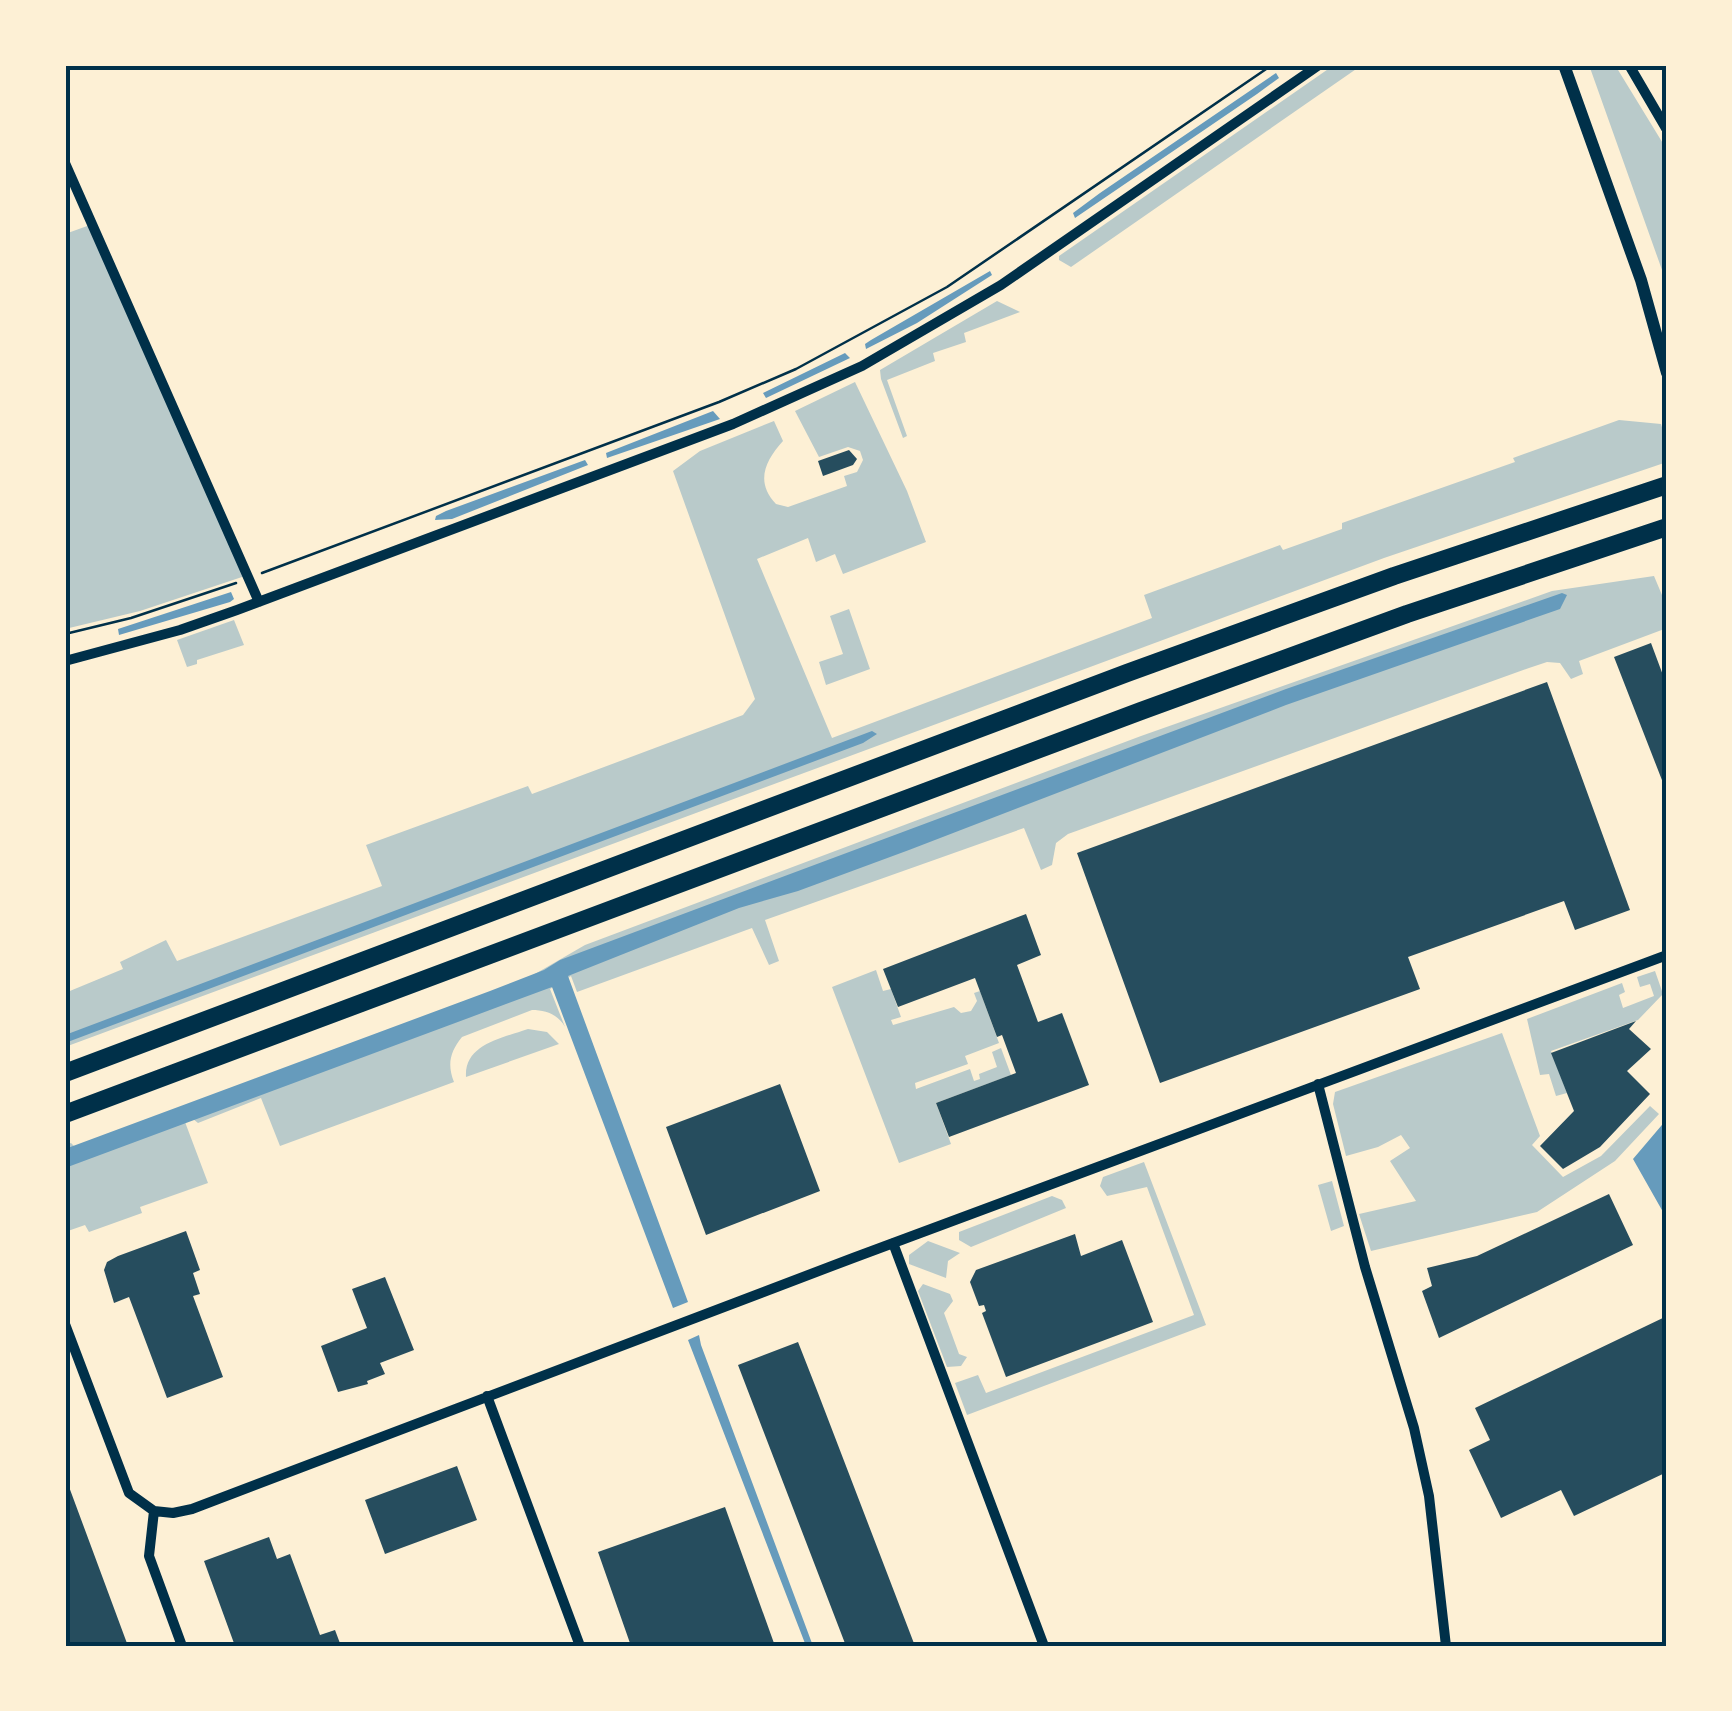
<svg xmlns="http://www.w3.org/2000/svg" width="1732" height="1711" viewBox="0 0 1732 1711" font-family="'Fira Sans Condensed',sans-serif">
  <rect width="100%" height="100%" fill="#fdf0d5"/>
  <path fill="#b9caca" d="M 1334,65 L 1362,65 L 1071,267 L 1059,260 L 1059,256 Z
    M 1589,65 L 1615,65 L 1667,150 L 1667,284 Z
    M 90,225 L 245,576 L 140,611 L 65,629 L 65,234 Z
    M 997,301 L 1020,312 L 964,333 L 966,342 L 933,353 L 935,361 L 887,380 L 907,436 L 903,438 L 881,379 L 880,370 Z
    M 855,382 L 907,491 L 926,542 L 843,574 L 835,554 L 816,562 L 808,538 L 757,559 L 832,738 L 1152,618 L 1144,595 L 1280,545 L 1283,550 L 1342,529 L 1342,523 L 1515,462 L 1513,458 L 1619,420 L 1661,424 L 1667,444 L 1667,462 L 1384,558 L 65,1047 L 65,993 L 123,969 L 120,962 L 166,940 L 177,961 L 382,886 L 366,845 L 528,786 L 532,794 L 743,715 L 755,699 L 673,471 L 700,451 L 774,421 L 783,441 C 765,461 755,482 776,504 L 788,507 L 847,486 L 844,476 L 857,472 L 863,460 L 860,451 L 848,447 L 819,457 L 795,411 Z
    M 1654,576 L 1667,607 L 1667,628 L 1579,661 L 1583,674 L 1571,679 L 1560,663 L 1547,662 L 1529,668 L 1068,834 L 1056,843 L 1052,865 L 1041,870 L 1024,828 L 765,920 L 779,961 L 769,965 L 752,928 L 577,992 L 571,976 L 550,989 L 565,1027 C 558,1014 545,1010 532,1010 L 462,1037 C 450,1052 447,1064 454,1082 L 280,1146 L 261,1098 L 198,1123 L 193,1119 L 185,1122 L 208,1183 L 140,1207 L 142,1213 L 89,1232 L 85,1225 L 65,1232 L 65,1145 L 71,1143 L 75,1147 L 528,978 L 585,945 L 1141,736 L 1552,591 Z
    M 849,609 L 870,669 L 826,685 L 819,662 L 843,654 L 830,616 Z
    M 234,620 L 244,645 L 197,660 L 197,664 L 187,667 L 177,640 Z
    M 876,970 L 883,991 L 891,989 L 901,1017 L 891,1020 L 893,1025 L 954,1007 L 961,1013 L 971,1011 L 977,1001 L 974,993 L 980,991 L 999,1043 L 965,1056 L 968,1064 L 915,1083 L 916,1089 L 970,1069 L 974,1081 L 980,1079 L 979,1074 L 997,1067 L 992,1052 L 1001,1048 L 1011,1075 L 936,1103 L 951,1144 L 899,1163 L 832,987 Z
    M 1655,971 L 1663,994 L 1638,1020 L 1551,1051 L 1567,1093 L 1556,1096 L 1549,1074 L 1540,1075 L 1527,1019 L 1622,983 L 1625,992 L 1619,995 L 1623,1008 L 1654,996 L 1650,984 L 1640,987 L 1637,977 Z
    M 528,1029 L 547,1032 L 559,1044 L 466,1077 C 464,1044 503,1038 528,1029 Z
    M 1502,1033 L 1540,1136 L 1532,1145 L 1563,1177 L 1601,1156 L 1650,1106 L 1659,1114 L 1615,1161 L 1537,1212 L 1371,1251 L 1359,1214 L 1416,1201 L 1390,1161 L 1410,1148 L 1401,1135 L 1378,1147 L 1346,1156 L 1333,1104 L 1335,1092 Z
    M 1144,1162 L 1206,1325 L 967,1415 L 955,1383 L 978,1375 L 986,1393 L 1194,1315 L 1147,1187 L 1107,1196 L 1100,1186 L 1103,1177 Z
    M 1332,1181 L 1344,1226 L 1331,1231 L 1318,1185 Z
    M 1052,1196 L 1062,1200 L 1066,1208 L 971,1247 L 959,1240 L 959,1232 Z
    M 928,1241 L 960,1253 L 948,1261 L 946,1278 L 909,1264 L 909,1255 Z
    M 923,1284 L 950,1294 L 953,1301 L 944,1313 L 959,1354 L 967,1357 L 961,1366 L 947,1367 L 918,1291 Z"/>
  <path fill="#669bbc" d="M 1276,73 L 1279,78 L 1257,94 L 1075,218 L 1073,213 L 1100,193 Z
    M 990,271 L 992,275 L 917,323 L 866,349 L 865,344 L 871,340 Z
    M 845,353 L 850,358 L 766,398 L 763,393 Z
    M 713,411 L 720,419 L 607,458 L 606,453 L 611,451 Z
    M 585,460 L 588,465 L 452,519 L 435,520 L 436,516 L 446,511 Z
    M 231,592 L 234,599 L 230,602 L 119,635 L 118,629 Z
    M 1562,593 L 1567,595 L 1560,609 L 1286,705 L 909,850 L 798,891 L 739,908 L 568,976 L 688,1302 L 673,1308 L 552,987 L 65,1168 L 65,1149 L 490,991 L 544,970 L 560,960 L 1286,689 Z
    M 872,731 L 877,734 L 863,743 L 65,1043 L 65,1035 Z
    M 1667,1119 L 1667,1219 L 1633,1159 Z
    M 699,1335 L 701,1345 L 813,1646 L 806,1646 L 688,1340 Z"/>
  <path fill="#264d5e" d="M 849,450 L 857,459 L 853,465 L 823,476 L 818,461 Z
    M 1651,643 L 1667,686 L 1667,793 L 1614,657 Z
    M 1547,682 L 1630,910 L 1575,930 L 1564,901 L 1408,957 L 1420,989 L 1160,1083 L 1077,853 Z
    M 1026,914 L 1041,955 L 1017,965 L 1038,1022 L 1062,1013 L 1089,1085 L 949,1137 L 936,1103 L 1016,1073 L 1002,1035 L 997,1037 L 975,978 L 898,1007 L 883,969 Z
    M 1636,1021 L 1629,1029 L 1651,1049 L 1627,1071 L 1650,1094 L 1600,1147 L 1563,1169 L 1540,1146 L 1574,1111 L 1551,1053 Z
    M 780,1084 L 820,1191 L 706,1235 L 666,1127 Z
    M 1609,1194 L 1633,1245 L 1439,1338 L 1422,1291 L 1432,1286 L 1427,1268 L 1477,1256 Z
    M 186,1231 L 200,1270 L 193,1273 L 200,1294 L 193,1296 L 223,1377 L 167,1398 L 129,1297 L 114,1303 L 104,1270 L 107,1262 L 118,1256 Z
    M 1075,1234 L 1081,1256 L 1122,1240 L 1153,1322 L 1006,1377 L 982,1313 L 986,1311 L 984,1305 L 979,1306 L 970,1282 L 976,1270 Z
    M 385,1277 L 414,1350 L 380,1363 L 385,1374 L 367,1381 L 368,1384 L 338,1392 L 321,1346 L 367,1328 L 352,1289 Z
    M 1667,1316 L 1667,1472 L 1574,1516 L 1561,1490 L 1501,1518 L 1469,1450 L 1490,1440 L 1475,1408 Z
    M 798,1342 L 818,1393 L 915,1646 L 846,1646 L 738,1365 Z
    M 457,1466 L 477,1520 L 385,1554 L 365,1500 Z
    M 65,1476 L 128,1646 L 65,1646 Z
    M 725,1507 L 775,1646 L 631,1646 L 598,1552 Z
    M 269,1537 L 277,1559 L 290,1554 L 320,1635 L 335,1630 L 341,1646 L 235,1646 L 204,1561 Z"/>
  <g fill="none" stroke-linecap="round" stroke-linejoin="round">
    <path stroke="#003049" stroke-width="2.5" d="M 262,573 L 719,402 L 796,369 L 947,287 L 1272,65
      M 65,634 L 131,618 L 236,583"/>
    <path stroke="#003049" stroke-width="10" d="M 1629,65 L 1667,130
      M 65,163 L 259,602
      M 65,661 L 180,630 L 237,610 L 733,424 L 862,366 L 1001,285 L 1319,65
      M 1318,1084 L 1365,1267 L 1414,1428 L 1429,1496 L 1446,1646
      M 893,1243 L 1044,1646
      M 65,1324 L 129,1493 L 154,1511 L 173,1513 L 192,1509 L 853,1258 L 1667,955
      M 487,1396 L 580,1646
      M 154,1511 L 149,1556 L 182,1646"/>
    <path stroke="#003049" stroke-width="12" d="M 1564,65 L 1641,280 L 1667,373"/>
    <path stroke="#003049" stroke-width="18" d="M 65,1073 L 1127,673 L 1394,576 L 1667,485
      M 65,1114 L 1141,711 L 1407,614 L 1667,527"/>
  </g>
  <rect width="1732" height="1711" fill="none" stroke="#fdf0d5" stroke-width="135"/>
  <rect x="68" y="68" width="1596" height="1576" fill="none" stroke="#003049" stroke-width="4"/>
</svg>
